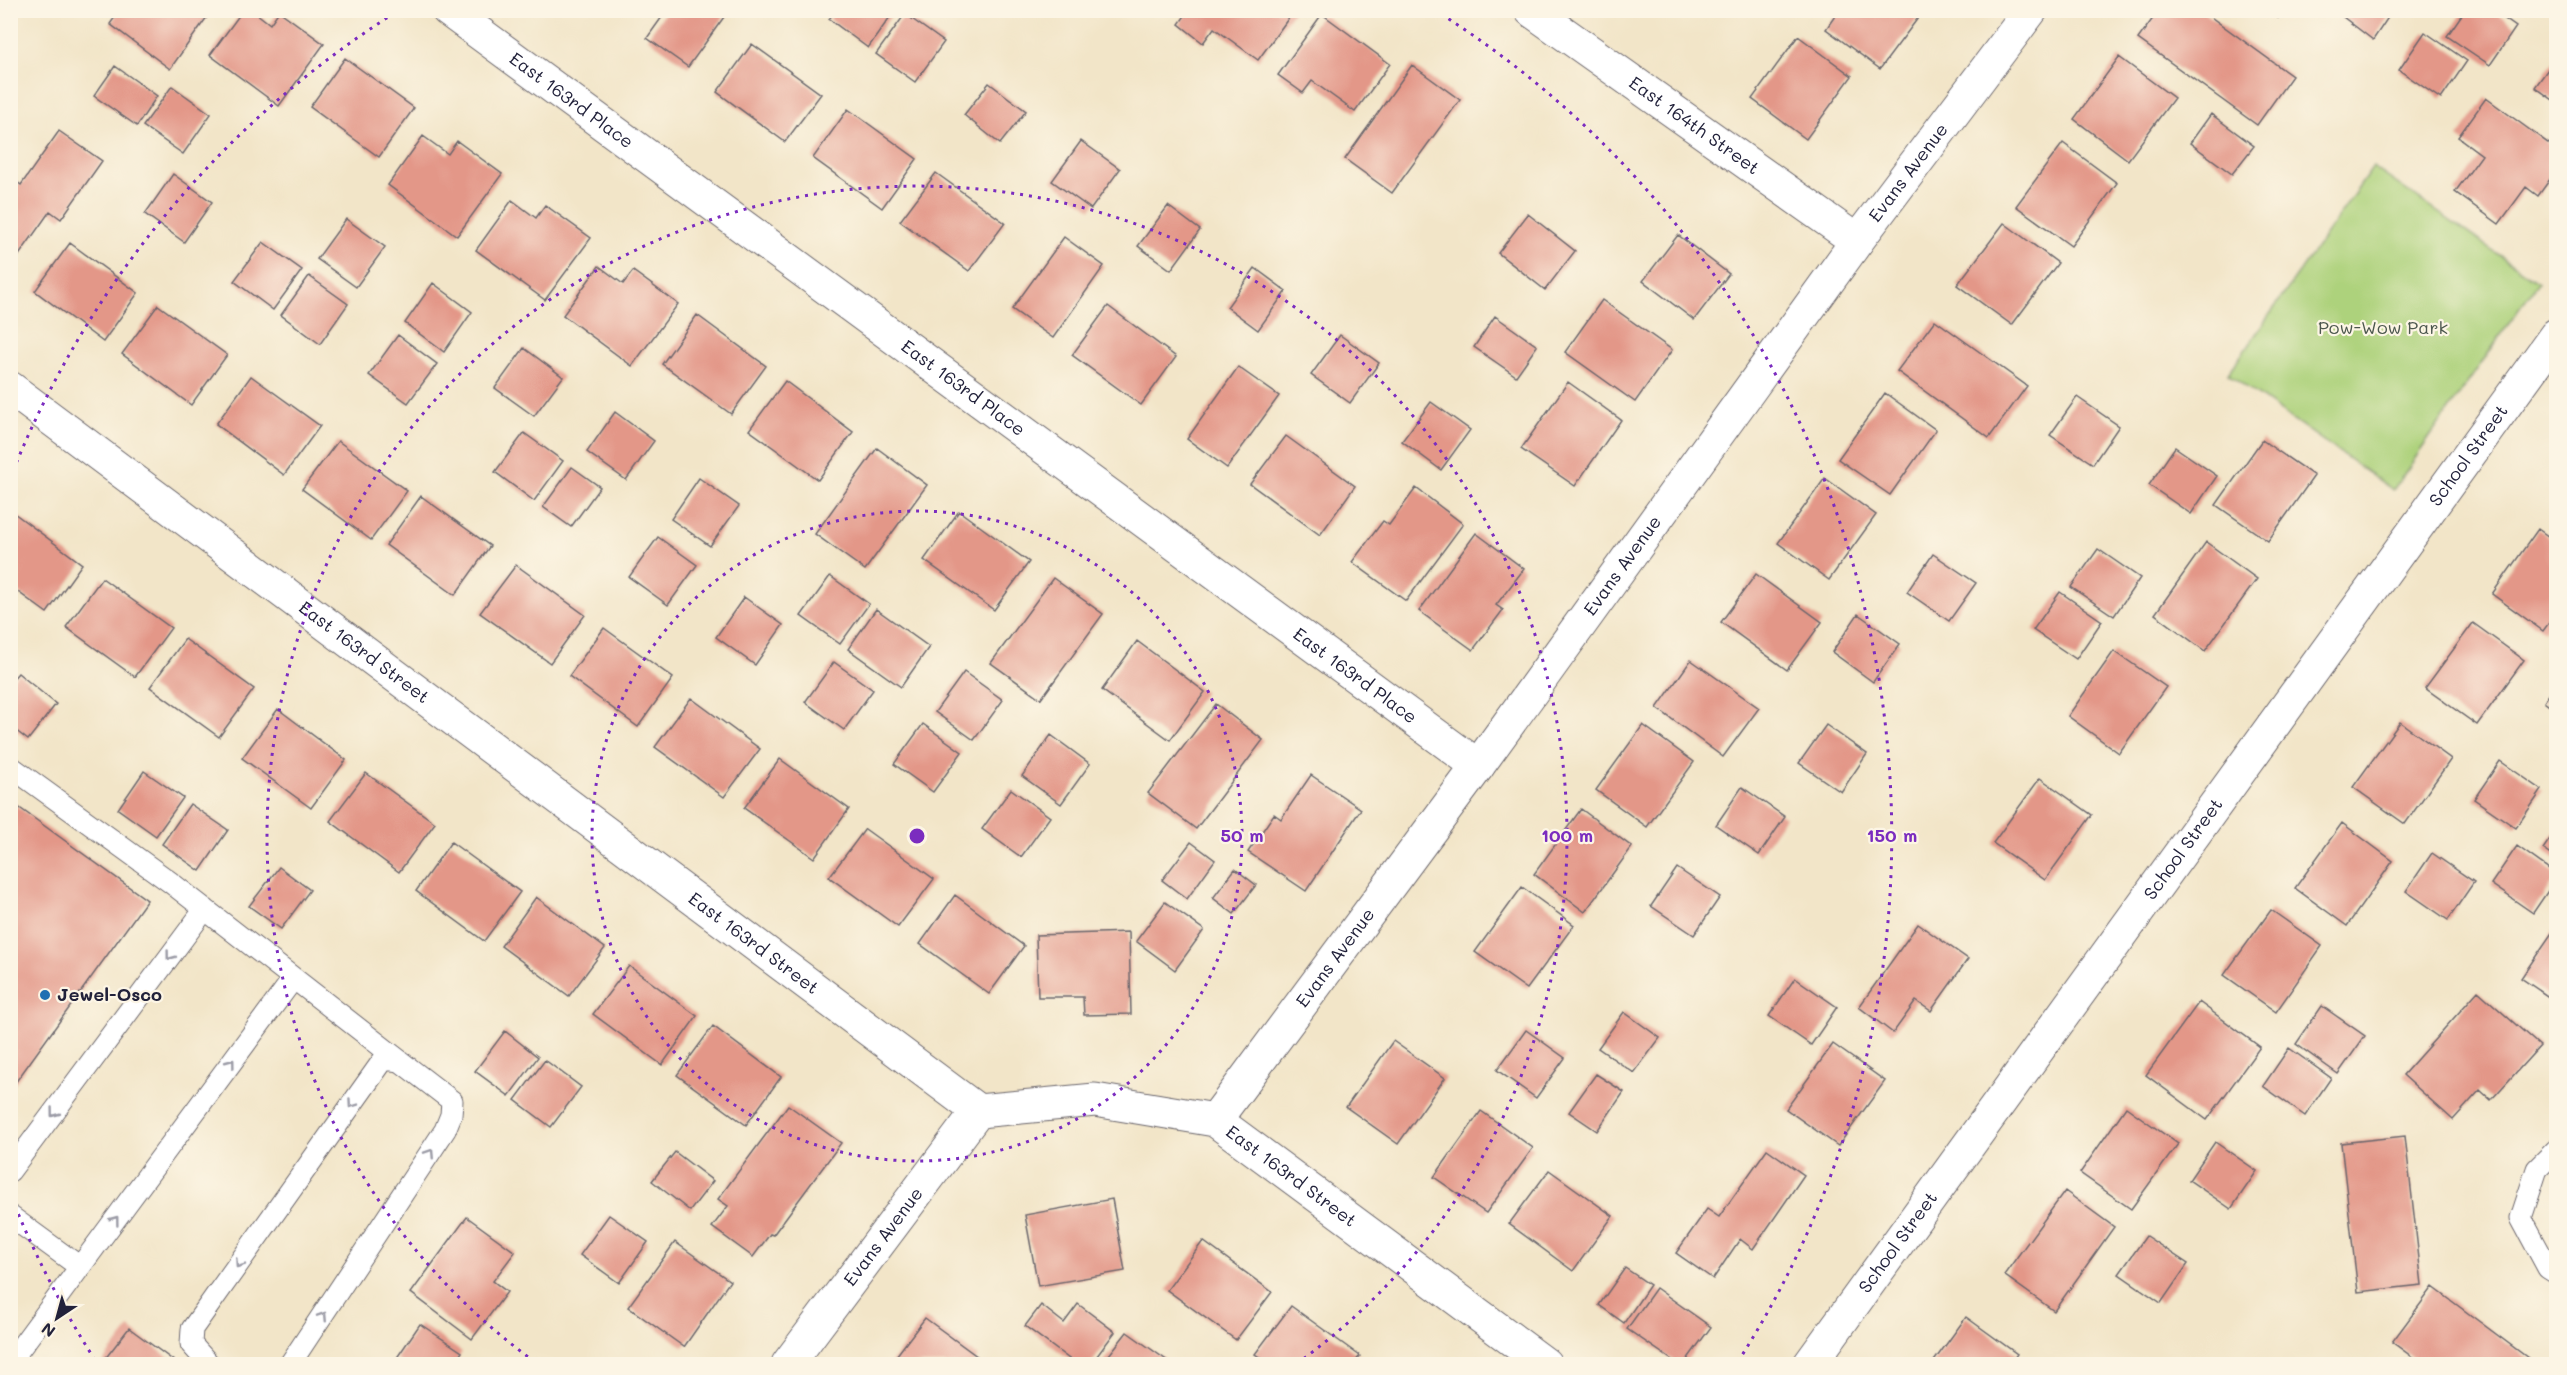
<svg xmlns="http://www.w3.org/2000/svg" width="2567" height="1375" viewBox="0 0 2567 1375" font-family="Mali,sans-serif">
  <rect width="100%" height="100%" fill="#fcf5e5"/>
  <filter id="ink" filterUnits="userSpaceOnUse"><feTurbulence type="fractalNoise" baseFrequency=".0167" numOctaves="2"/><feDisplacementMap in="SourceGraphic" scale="12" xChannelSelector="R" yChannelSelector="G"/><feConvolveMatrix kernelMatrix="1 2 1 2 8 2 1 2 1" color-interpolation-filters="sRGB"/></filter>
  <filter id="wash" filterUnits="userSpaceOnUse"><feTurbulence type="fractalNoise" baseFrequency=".008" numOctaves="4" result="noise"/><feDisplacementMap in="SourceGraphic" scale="24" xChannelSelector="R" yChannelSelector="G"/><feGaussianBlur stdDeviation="1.35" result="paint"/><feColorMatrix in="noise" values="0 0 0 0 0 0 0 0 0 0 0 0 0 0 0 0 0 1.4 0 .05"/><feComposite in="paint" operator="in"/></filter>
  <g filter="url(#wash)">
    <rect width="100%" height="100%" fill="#f2e5c8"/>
    <path fill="#add27c" stroke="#687a5c" stroke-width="1.5" d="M 2373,167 L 2538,282 L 2393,490 L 2228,374 Z"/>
    <g id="blocks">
      <path fill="#e39788" d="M 120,10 L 212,10 L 170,69 L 110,24 Z
        M 243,10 L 252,10 L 270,24 L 279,11 L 324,44 L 279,106 L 210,55 Z
        M 667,10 L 729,10 L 688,67 L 647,38 Z
        M 836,10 L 895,10 L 868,48 L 829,19 Z
        M 1189,10 L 1291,10 L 1293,12 L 1258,60 L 1214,28 L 1203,43 L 1179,24 Z
        M 1839,10 L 1924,10 L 1880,69 L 1826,29 Z
        M 2159,10 L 2201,10 L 2292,76 L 2257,125 L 2138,39 Z
        M 2268,10 L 2284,10 L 2278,18 Z
        M 2334,10 L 2393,10 L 2373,40 Z
        M 2465,10 L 2492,10 L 2516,27 L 2490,65 L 2447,36 Z
        M 905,14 L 944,42 L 915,82 L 876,54 Z
        M 1322,14 L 1390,64 L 1355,112 L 1312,81 L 1303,93 L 1278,75 Z
        M 2425,32 L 2467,61 L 2441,99 L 2399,70 Z
        M 1798,36 L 1852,76 L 1806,139 L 1752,99 Z
        M 752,44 L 821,94 L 785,142 L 717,92 Z
        M 2119,57 L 2174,98 L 2128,160 L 2074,119 Z
        M 345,58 L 414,108 L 379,157 L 310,107 Z
        M 2556,58 L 2556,102 L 2535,87 Z
        M 1412,65 L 1460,100 L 1392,193 L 1345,159 Z
        M 115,66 L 157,96 L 137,126 L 94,96 Z
        M 989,83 L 1026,111 L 1000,144 L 964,115 Z
        M 172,86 L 211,114 L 183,154 L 143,126 Z
        M 2486,98 L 2556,149 L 2556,171 L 2538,196 L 2526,187 L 2499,224 L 2455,192 L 2482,155 L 2458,137 Z
        M 848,109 L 917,159 L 882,208 L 813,158 Z
        M 2211,114 L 2254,146 L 2232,174 L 2190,143 Z
        M 59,131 L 102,161 L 61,219 L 50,211 L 10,268 L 10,177 L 21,185 Z
        M 423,136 L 448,154 L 457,141 L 502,174 L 457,236 L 388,185 Z
        M 1081,141 L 1120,169 L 1091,209 L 1052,181 Z
        M 2063,143 L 2117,183 L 2071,246 L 2016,206 Z
        M 936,173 L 1005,223 L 969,271 L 900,221 Z
        M 173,174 L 212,202 L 184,242 L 145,214 Z
        M 512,200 L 536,218 L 545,205 L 591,238 L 545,300 L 476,250 Z
        M 1168,206 L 1200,230 L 1171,270 L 1138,246 Z
        M 1528,214 L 1575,251 L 1545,290 L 1498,253 Z
        M 346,219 L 385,247 L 356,287 L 317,259 Z
        M 2004,223 L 2058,263 L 2012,325 L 1957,285 Z
        M 1678,235 L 1729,274 L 1694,320 L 1643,281 Z
        M 1064,237 L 1104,266 L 1053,338 L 1012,309 Z
        M 263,242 L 302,270 L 273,310 L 234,281 Z
        M 70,243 L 138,293 L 103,342 L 35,291 Z
        M 599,266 L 623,284 L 633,271 L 678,304 L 632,366 L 563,315 Z
        M 1255,268 L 1286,291 L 1258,330 L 1227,307 Z
        M 309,276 L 348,304 L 320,344 L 281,315 Z
        M 433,283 L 472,312 L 444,352 L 405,323 Z
        M 1602,300 L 1672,350 L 1635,402 L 1565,352 Z
        M 158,305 L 227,355 L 191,405 L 122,354 Z
        M 1108,306 L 1176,357 L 1141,405 L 1072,355 Z
        M 697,315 L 766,366 L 731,414 L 662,364 Z
        M 1495,316 L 1537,346 L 1516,376 L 1474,347 Z
        M 1935,320 L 2027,386 L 1989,438 L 1897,371 Z
        M 398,335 L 437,364 L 408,403 L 369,375 Z
        M 1340,335 L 1379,363 L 1350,403 L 1311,375 Z
        M 524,348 L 563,377 L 534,416 L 495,388 Z
        M 1238,367 L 1279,396 L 1227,468 L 1187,439 Z
        M 251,376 L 320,426 L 284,475 L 216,424 Z
        M 785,381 L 853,432 L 818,480 L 749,430 Z
        M 1568,382 L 1621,420 L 1575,486 L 1521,449 Z
        M 1885,393 L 1936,430 L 1890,495 L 1838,459 Z
        M 2077,397 L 2119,426 L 2093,464 L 2050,435 Z
        M 1431,402 L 1470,430 L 1441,470 L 1402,441 Z
        M 615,412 L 654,441 L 626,480 L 587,452 Z
        M 524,433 L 563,461 L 534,501 L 495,472 Z
        M 1286,436 L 1355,486 L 1320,535 L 1250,484 Z
        M 2262,440 L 2314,476 L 2268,541 L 2216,505 Z
        M 338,441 L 407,491 L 371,540 L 302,489 Z
        M 2175,447 L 2217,476 L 2191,514 L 2149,485 Z
        M 877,448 L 927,485 L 865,570 L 815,534 Z
        M 572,467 L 600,487 L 571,527 L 543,507 Z
        M 699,478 L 739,506 L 710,546 L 671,519 Z
        M 1825,478 L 1876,515 L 1829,580 L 1778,543 Z
        M 1416,488 L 1463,524 L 1406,601 L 1352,562 L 1383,521 L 1389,525 Z
        M 421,496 L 490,546 L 455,595 L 386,545 Z
        M 959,511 L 1029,562 L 994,610 L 924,560 Z
        M 14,513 L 82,564 L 47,613 L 10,586 L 10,518 Z
        M 2538,529 L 2556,542 L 2556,613 L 2543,631 L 2492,594 Z
        M 1476,533 L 1524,569 L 1496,605 L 1503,610 L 1473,650 L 1419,611 Z
        M 658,537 L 697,565 L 668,605 L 629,577 Z
        M 2206,542 L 2257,579 L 2205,651 L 2155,614 Z
        M 2098,549 L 2140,578 L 2114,616 L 2071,587 Z
        M 1933,554 L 1976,583 L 1949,621 L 1907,592 Z
        M 516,565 L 585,615 L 550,663 L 480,613 Z
        M 1756,574 L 1822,622 L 1787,670 L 1721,622 Z
        M 830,576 L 869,604 L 840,644 L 801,616 Z
        M 102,578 L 171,628 L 135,677 L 66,627 Z
        M 1053,578 L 1103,614 L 1041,699 L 991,663 Z
        M 2060,592 L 2102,621 L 2076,659 L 2033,630 Z
        M 744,597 L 783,625 L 755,665 L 716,637 Z
        M 876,609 L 929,647 L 901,687 L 848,649 Z
        M 1858,614 L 1900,644 L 1873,682 L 1832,652 Z
        M 2473,623 L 2524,660 L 2477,725 L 2425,688 Z
        M 604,628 L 673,678 L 638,727 L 569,676 Z
        M 185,639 L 254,689 L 219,737 L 150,687 Z
        M 1137,641 L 1205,692 L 1170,740 L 1102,690 Z
        M 2114,651 L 2166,687 L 2119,753 L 2068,716 Z
        M 1691,660 L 1759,708 L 1723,757 L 1657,708 Z
        M 834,662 L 873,690 L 844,730 L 805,702 Z
        M 964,672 L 1003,700 L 974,740 L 935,712 Z
        M 18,673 L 56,704 L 28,740 L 10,726 L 10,682 Z
        M 2556,684 L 2556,711 L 2544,702 Z
        M 691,698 L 760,749 L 724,797 L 655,747 Z
        M 1216,704 L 1263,740 L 1196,829 L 1148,793 Z
        M 278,709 L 346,760 L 311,808 L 242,758 Z
        M 2400,722 L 2451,759 L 2405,824 L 2353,787 Z
        M 923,724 L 962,752 L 933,792 L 894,764 Z
        M 1643,725 L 1694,762 L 1647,827 L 1596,790 Z
        M 1826,725 L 1867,754 L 1841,792 L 1799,763 Z
        M 1051,735 L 1090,764 L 1061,804 L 1022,776 Z
        M 780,759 L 849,809 L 814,858 L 744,808 Z
        M 2500,761 L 2542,790 L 2516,828 L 2474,799 Z
        M 144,771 L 183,798 L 156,836 L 118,809 Z
        M 366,773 L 435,823 L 399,872 L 330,821 Z
        M 1311,775 L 1361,809 L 1306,891 L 1248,852 L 1274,814 L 1281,819 Z
        M 2040,778 L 2092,815 L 2045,880 L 1993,843 Z
        M 1742,787 L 1785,817 L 1759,855 L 1716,825 Z
        M 1011,789 L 1050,817 L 1021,857 L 982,829 Z
        M 10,801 L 147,900 L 10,1090 Z
        M 190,804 L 228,830 L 200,871 L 162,844 Z
        M 1581,809 L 1632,847 L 1585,912 L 1534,874 Z
        M 2342,823 L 2393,861 L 2347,926 L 2295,888 Z
        M 865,829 L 934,879 L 898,927 L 829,877 Z
        M 2556,830 L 2556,858 L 2543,849 Z
        M 451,842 L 520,892 L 484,941 L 416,891 Z
        M 1191,842 L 1215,860 L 1187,899 L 1162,880 Z
        M 2517,846 L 2556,874 L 2556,879 L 2533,913 L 2491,884 Z
        M 2432,853 L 2474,882 L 2448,920 L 2406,891 Z
        M 279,867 L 310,890 L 281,929 L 249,906 Z
        M 1677,868 L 1720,897 L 1694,935 L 1651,906 Z
        M 1235,869 L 1256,885 L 1234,914 L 1213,898 Z
        M 1522,887 L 1574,925 L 1527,989 L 1475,952 Z
        M 955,895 L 1024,946 L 989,994 L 920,944 Z
        M 536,897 L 605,948 L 569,996 L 501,946 Z
        M 1165,902 L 1204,930 L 1175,970 L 1136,941 Z
        M 2271,910 L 2322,946 L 2276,1012 L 2224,975 Z
        M 1918,924 L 1968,959 L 1931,1011 L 1916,1001 L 1893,1033 L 1859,1007 Z
        M 2556,927 L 2556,1002 L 2521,978 Z
        M 1129,932 L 1131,1014 L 1084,1015 L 1083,997 L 1038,997 L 1036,935 Z
        M 629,966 L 697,1016 L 662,1065 L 593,1014 Z
        M 1795,978 L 1837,1007 L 1811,1045 L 1769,1016 Z
        M 2478,991 L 2540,1046 L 2491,1100 L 2480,1090 L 2453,1120 L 2403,1075 Z
        M 2199,1002 L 2260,1047 L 2207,1120 L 2146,1075 Z
        M 2322,1006 L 2365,1036 L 2338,1074 L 2296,1044 Z
        M 1624,1012 L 1660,1038 L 1634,1073 L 1598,1048 Z
        M 713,1026 L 781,1077 L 746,1125 L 677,1075 Z
        M 1526,1030 L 1565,1058 L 1536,1098 L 1497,1070 Z
        M 505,1031 L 538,1057 L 509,1096 L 475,1071 Z
        M 1393,1041 L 1445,1078 L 1398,1144 L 1346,1107 Z
        M 1833,1044 L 1885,1081 L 1838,1146 L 1786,1109 Z
        M 2289,1048 L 2331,1078 L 2305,1116 L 2263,1086 Z
        M 545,1060 L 581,1087 L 551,1127 L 515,1100 Z
        M 1596,1074 L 1624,1092 L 1597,1131 L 1569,1112 Z
        M 788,1105 L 841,1143 L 773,1235 L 770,1234 L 753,1257 L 712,1227 L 728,1206 L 718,1199 Z
        M 2126,1107 L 2178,1144 L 2131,1209 L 2080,1173 Z
        M 1481,1111 L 1533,1148 L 1486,1213 L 1434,1177 Z
        M 2405,1136 L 2422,1285 L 2358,1292 L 2341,1143 Z
        M 2215,1142 L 2257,1171 L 2231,1209 L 2189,1180 Z
        M 1767,1149 L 1804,1175 L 1753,1249 L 1740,1239 L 1713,1279 L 1676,1253 L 1707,1209 L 1719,1217 Z
        M 675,1152 L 713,1181 L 690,1211 L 652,1181 Z
        M 1549,1170 L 1613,1216 L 1573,1271 L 1509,1224 Z
        M 2065,1191 L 2114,1227 L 2054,1311 L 2004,1275 Z
        M 1112,1199 L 1125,1271 L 1038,1286 L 1025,1215 Z
        M 609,1215 L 648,1242 L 619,1283 L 580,1255 Z
        M 467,1217 L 515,1252 L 493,1281 L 507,1292 L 472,1339 L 411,1293 Z
        M 2146,1236 L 2188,1264 L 2161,1303 L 2119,1274 Z
        M 1203,1241 L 1272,1292 L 1236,1340 L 1167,1290 Z
        M 675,1242 L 730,1281 L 684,1347 L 628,1307 Z
        M 1625,1268 L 1650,1285 L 1624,1323 L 1599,1305 Z
        M 2433,1287 L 2536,1364 L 2422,1364 L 2392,1342 Z
        M 1656,1288 L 1711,1327 L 1684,1364 L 1678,1364 L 1627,1329 Z
        M 1078,1304 L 1115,1332 L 1091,1364 L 1076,1364 L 1025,1326 L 1041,1305 L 1064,1323 Z
        M 1291,1306 L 1360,1356 L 1353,1364 L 1270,1364 L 1255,1354 Z
        M 1966,1317 L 2017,1354 L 2010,1364 L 1932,1364 Z
        M 925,1318 L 978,1357 L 973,1364 L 890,1364 Z
        M 420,1324 L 462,1352 L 454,1364 L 403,1364 L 396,1359 Z
        M 129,1328 L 178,1364 L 101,1364 Z
        M 1127,1332 L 1172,1364 L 1102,1364 Z"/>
    </g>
  </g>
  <g filter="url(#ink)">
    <use href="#blocks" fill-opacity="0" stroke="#6b666c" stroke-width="1.5"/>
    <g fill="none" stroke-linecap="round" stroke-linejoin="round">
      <g stroke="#6b666c" stroke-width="23">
        <path id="service" d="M 10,766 L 170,882 L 400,1061
          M 2556,1150 L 2537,1169 L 2521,1218 L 2548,1268 L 2556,1273
          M 10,1171 L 205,909
          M 10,1216 L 80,1267 L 10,1362
          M 80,1267 L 293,979
          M 209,1364 L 191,1344 L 192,1329 L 384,1059 L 400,1061 L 452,1101 L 451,1115 L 445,1130 L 290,1364"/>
      </g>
      <g stroke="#6b666c" stroke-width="35">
        <g id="minor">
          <path id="s1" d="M 448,10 L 1478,766"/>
          <path id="s2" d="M 1531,10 L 1857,241"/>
          <path id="s3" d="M 10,388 L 978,1111 L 1095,1100 L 1215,1120 L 1545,1364"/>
          <path id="s4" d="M 1215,1120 L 1478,766 L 1857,241 L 2031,10"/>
          <path id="s5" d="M 788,1364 L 978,1111"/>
          <path id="s6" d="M 1810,1364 L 2556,335"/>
        </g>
      </g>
      <use href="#service" stroke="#fff" stroke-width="21"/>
      <use href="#minor" stroke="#fff" stroke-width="33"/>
    </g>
    <defs><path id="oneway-chevron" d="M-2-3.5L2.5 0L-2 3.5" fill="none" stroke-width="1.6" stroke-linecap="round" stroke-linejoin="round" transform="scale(1.5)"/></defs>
    <g stroke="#9c9ca7">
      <use href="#oneway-chevron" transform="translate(170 956) rotate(127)"/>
      <use href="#oneway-chevron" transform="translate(231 1063) rotate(-53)"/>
      <use href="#oneway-chevron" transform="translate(352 1104) rotate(125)"/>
      <use href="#oneway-chevron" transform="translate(54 1113) rotate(127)"/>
      <use href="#oneway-chevron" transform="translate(430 1153) rotate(-57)"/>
      <use href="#oneway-chevron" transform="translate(115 1220) rotate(-53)"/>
      <use href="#oneway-chevron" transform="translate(239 1264) rotate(125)"/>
      <use href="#oneway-chevron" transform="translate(323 1316) rotate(-57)"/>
    </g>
  </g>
  <g fill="none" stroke="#7b2cbf" stroke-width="3" stroke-dasharray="3 6">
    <circle cx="917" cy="836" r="325"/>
    <path d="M535 1362A650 650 0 1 1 1299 1362"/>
    <path d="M95 1360A975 975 0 0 1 13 1201M13 471A975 975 0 0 1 393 14M1441 14A975 975 0 0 1 1739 1360"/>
  </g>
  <circle fill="#1f6fb2" stroke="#fcf5e5" stroke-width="2" cx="45" cy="995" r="6"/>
  <g text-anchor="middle" stroke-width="4.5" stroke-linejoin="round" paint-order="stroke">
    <g font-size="18" fill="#22223b" stroke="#fcf5e5">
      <text dy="6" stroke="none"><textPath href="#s1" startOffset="153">East 163rd Place</textPath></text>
      <text dy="6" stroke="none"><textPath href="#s2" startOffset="200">East 164th Street</textPath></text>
      <text dy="6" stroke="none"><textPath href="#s4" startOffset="1174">Evans Avenue</textPath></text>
      <text dy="6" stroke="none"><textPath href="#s1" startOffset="639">East 163rd Place</textPath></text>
      <text dy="6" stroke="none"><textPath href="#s6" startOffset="1122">School Street</textPath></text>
      <text dy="6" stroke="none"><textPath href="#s4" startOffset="688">Evans Avenue</textPath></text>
      <text dy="6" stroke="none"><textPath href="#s3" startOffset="442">East 163rd Street</textPath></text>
      <text dy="6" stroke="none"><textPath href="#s1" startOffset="1125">East 163rd Place</textPath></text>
      <text dy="6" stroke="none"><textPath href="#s6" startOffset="636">School Street</textPath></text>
      <text dy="6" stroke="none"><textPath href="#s3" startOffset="928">East 163rd Street</textPath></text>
      <text dy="6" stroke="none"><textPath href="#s4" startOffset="202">Evans Avenue</textPath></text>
      <text dy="6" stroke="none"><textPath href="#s3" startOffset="1542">East 163rd Street</textPath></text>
      <text dy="6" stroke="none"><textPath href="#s5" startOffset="159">Evans Avenue</textPath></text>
      <text dy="6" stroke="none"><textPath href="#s6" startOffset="150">School Street</textPath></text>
    </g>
    <g font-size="18" fill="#4c574e" stroke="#fcf5e5">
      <text x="2383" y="334">Pow-Wow Park</text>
    </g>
    <g font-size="18" font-weight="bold" fill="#22223b" stroke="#fcf5e5" text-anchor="start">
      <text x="57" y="1001">Jewel-Osco</text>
    </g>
  </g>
  <circle cx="917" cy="836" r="9" fill="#7b2cbf" stroke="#fcf5e5" stroke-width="3"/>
  <g font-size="18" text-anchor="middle" font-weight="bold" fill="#7b2cbf" stroke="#fcf5e5" stroke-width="4.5" stroke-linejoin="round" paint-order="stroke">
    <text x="1242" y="842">50 m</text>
    <text x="1567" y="842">100 m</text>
    <text x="1892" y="842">150 m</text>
  </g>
  <rect width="2567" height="1375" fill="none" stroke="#fcf5e5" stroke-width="36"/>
  <g transform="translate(57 1318) rotate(216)" stroke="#fcf5e5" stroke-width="4.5" paint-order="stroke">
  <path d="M0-4.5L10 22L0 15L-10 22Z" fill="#22223b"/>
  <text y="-9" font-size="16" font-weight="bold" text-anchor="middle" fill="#22223b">N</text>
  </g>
</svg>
